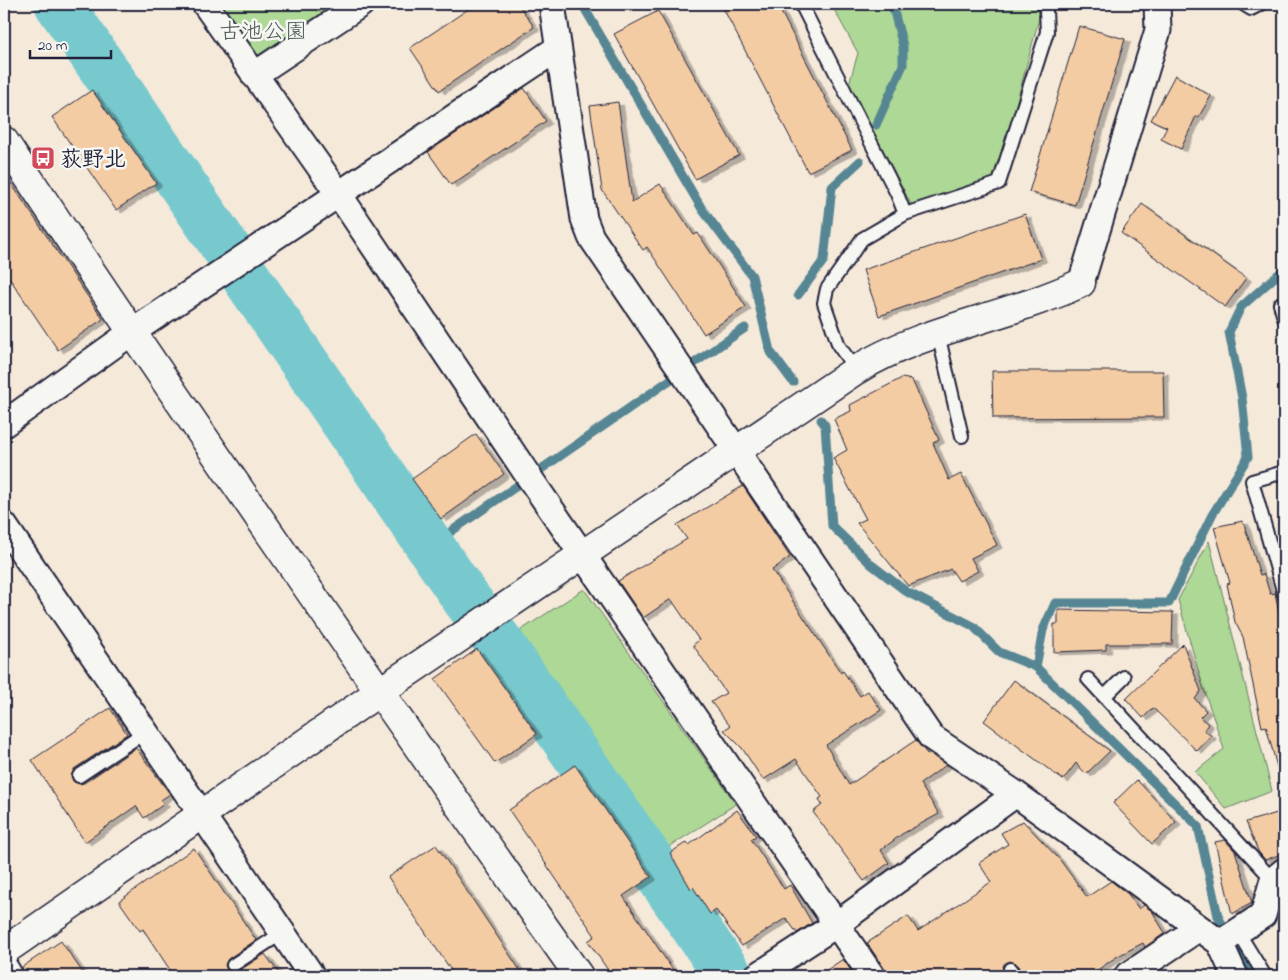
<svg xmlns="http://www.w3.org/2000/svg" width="1288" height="980" viewBox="0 0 1288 980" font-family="'Indie Flower','Klee One',sans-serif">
  <defs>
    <filter id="shadow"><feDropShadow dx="5.5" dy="3" stdDeviation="0" flood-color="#0004"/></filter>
  </defs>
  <rect width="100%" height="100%" fill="#f5e9da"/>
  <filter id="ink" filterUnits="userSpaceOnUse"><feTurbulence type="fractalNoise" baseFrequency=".02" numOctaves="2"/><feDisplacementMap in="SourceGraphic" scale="10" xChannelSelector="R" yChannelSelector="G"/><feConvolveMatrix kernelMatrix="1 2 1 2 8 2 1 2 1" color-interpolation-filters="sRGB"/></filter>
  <g filter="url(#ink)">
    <path fill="#add895" stroke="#687d68" d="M 214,4 L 348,4 L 258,62 Z
      M 831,4 L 1043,4 L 993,190 L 917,216 L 849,84 L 858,53 Z
      M 1209,541 L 1272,791 L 1226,809 L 1195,772 L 1224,749 L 1203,687 L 1178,600 Z
      M 584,589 L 736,804 L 666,849 L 518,632 Z"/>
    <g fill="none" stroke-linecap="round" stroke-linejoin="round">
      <path stroke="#568693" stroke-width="9" d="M 582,4 L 702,209 L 752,276 L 770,351 L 793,382
        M 876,125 L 903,65 L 903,46 L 892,4
        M 798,295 L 824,260 L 832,187 L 860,161
        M 821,420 L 825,425 L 832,526 L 872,565 L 907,592 L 973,626 L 999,652 L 1036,667
        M 430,546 L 745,328
        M 1228,936 L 1218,916 L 1198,826 L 1036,667 L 1043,630 L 1055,603 L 1169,603 L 1212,515 L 1248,457 L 1242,398 L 1229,332 L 1241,307 L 1284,269
        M 1238,954 L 1250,976"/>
      <path stroke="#78c9ce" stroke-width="49" d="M 59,4 L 467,600 L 498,641 L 729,976"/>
    </g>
    <path fill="#f4cca3" stroke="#22223b" filter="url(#shadow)" d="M 476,4 L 518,4 L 534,27 L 439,91 L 410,48 Z
      M 721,4 L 777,4 L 852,150 L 808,172 Z
      M 658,11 L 739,155 L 695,179 L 614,34 Z
      M 1079,26 L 1125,39 L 1075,205 L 1029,192 Z
      M 1175,75 L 1211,96 L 1198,118 L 1196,116 L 1181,149 L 1161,139 L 1167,127 L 1151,120 Z
      M 524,88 L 546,121 L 451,185 L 428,152 Z
      M 92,90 L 156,183 L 116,210 L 52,117 Z
      M 618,102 L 632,202 L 660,184 L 694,235 L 698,233 L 746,307 L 704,334 L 647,247 L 643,250 L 602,190 L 590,106 Z
      M 4,173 L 103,319 L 58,350 L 4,270 Z
      M 1142,204 L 1246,278 L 1225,307 L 1121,233 Z
      M 1025,214 L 1041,259 L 879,316 L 863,270 Z
      M 992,371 L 1163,371 L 1164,417 L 993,418 Z
      M 902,378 L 912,380 L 939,440 L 933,443 L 949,480 L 961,474 L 997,545 L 971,558 L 978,571 L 959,581 L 951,569 L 908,586 L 857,523 L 866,519 L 833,458 L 847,450 L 834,419 L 851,411 L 850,405 Z
      M 476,434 L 504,474 L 441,519 L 412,479 Z
      M 743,486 L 790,557 L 772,570 L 841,673 L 843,671 L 860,696 L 868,691 L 881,710 L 826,745 L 849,785 L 916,740 L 928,755 L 930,754 L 946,765 L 920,784 L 939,814 L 902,834 L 881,850 L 889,863 L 864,881 L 813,812 L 822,805 L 819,799 L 822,797 L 796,759 L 763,780 L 742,748 L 724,730 L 730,726 L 711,702 L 726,693 L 693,645 L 699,640 L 671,599 L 643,618 L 618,581 L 687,539 L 677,525 Z
      M 1243,521 L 1260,575 L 1264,574 L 1270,594 L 1275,593 L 1282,628 L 1278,630 L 1284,659 L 1284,766 L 1277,767 L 1266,726 L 1262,727 L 1243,637 L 1235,622 L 1227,584 L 1230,583 L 1214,527 Z
      M 1058,610 L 1173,612 L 1172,644 L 1106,644 L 1106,650 L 1054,652 L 1054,624 L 1058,624 Z
      M 1183,644 L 1201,691 L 1195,699 L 1206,711 L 1200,717 L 1208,724 L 1204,730 L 1211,736 L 1197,751 L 1153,708 L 1143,718 L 1126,699 Z
      M 477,649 L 537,734 L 495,763 L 435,679 Z
      M 1014,680 L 1068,720 L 1110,751 L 1086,774 L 1076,763 L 1063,780 L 984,721 Z
      M 110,708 L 127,734 L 74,769 L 71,776 L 73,781 L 79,784 L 84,783 L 136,748 L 170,794 L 161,800 L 164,804 L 144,818 L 136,806 L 85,842 L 32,760 Z
      M 575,765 L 651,877 L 623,896 L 677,976 L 612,976 L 588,941 L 595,936 L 509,810 Z
      M 1137,780 L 1176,822 L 1152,844 L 1113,803 Z
      M 737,810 L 756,836 L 751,839 L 784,889 L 790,885 L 812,923 L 797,933 L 786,918 L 742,946 L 716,910 L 710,914 L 693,887 L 691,889 L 670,853 L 687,842 L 689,845 Z
      M 1284,811 L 1284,853 L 1265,860 L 1258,851 L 1246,822 Z
      M 1023,821 L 1060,860 L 1087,897 L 1111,881 L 1128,894 L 1139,909 L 1144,905 L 1152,911 L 1165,933 L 1145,947 L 1143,943 L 1116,957 L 1089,976 L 1023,976 L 1017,964 L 1010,961 L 1002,966 L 1005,976 L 886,976 L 884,968 L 867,943 L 908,916 L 918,931 L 991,882 L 979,863 L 1008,844 L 1001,833 Z
      M 1225,840 L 1235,851 L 1252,903 L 1232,914 L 1215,842 Z
      M 436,845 L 524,976 L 455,976 L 388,877 Z
      M 194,848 L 256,940 L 228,959 L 225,965 L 227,970 L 230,972 L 237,972 L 265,954 L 281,976 L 174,976 L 143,929 L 140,931 L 119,901 Z
      M 61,941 L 85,976 L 24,976 L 22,967 Z
      M 843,959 L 855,976 L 818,976 Z"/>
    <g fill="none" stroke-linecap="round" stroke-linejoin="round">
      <g stroke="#22223b" stroke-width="16">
        <path id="service" d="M 801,4 L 897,194 L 905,214
          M 1243,4 L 1251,9 L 1261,4
          M 1284,301 L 1280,304 L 1284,318
          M 938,334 L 962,436
          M 856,370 L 839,346 L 824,303 L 827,289 L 862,239 L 905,214 L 999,183 L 1047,32 L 1046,10 L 1043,4
          M 1284,472 L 1252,481 L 1284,594
          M 1088,679 L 1273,880
          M 1105,696 L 1124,677
          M 79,776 L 145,732
          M 1238,932 L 1265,976
          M 233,965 L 282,933
          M 1010,969 L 1015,976"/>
      </g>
      <g stroke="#22223b" stroke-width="29">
        <path id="minor" d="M 205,4 L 340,196 L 531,480 L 872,976
          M 552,4 L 584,219 L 591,237 L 931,737 L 1016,794 L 1220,943 L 1235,976
          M 254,75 L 361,4
          M 1081,283 L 1158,30 L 1157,4
          M 4,424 L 132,332 L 558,48
          M 4,525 L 312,976
          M 1220,943 L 1263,915 L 1273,880 L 1284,871
          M 4,966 L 10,976
          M 757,976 L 837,924 L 1016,794
          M 1127,976 L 1199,928"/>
      </g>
      <g stroke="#22223b" stroke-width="31">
        <path id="tertiary" d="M 4,141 C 191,423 384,700 579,976
          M 4,951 L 379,692 L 856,370 C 923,328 1009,317 1081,283"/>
      </g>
      <use href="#service" stroke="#f6f6f2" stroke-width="12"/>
      <use href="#minor" stroke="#f6f6f2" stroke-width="25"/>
      <use href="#tertiary" stroke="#f6f6f2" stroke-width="28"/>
    </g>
  </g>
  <defs>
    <g id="bus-square" transform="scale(1.25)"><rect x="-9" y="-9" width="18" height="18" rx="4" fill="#d1495b" stroke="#f6f6f2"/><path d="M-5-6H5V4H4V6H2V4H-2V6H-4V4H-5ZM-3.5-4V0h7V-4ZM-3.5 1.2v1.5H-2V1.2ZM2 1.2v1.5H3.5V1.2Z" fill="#fff"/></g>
  </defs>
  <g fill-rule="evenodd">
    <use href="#bus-square" x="43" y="158"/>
  </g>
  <g text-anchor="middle" stroke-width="5" stroke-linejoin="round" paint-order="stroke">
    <g font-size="22" fill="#4c5956" stroke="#f6f6f2">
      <text x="263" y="38">古池公園</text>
    </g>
    <g font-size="22" font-weight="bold" fill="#22223b" stroke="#f6f6f2" text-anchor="start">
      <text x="60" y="166">荻野北</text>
    </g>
  </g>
  <rect width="1288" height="980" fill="none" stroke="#f6f6f2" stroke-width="20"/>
  <rect x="10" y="10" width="1268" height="960" fill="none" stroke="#22223b" stroke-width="2" filter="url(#ink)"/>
  <path d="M30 50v8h81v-8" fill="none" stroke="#22223b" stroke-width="2.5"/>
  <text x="38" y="50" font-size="15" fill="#22223b" stroke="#f6f6f2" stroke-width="4" paint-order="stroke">20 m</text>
</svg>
